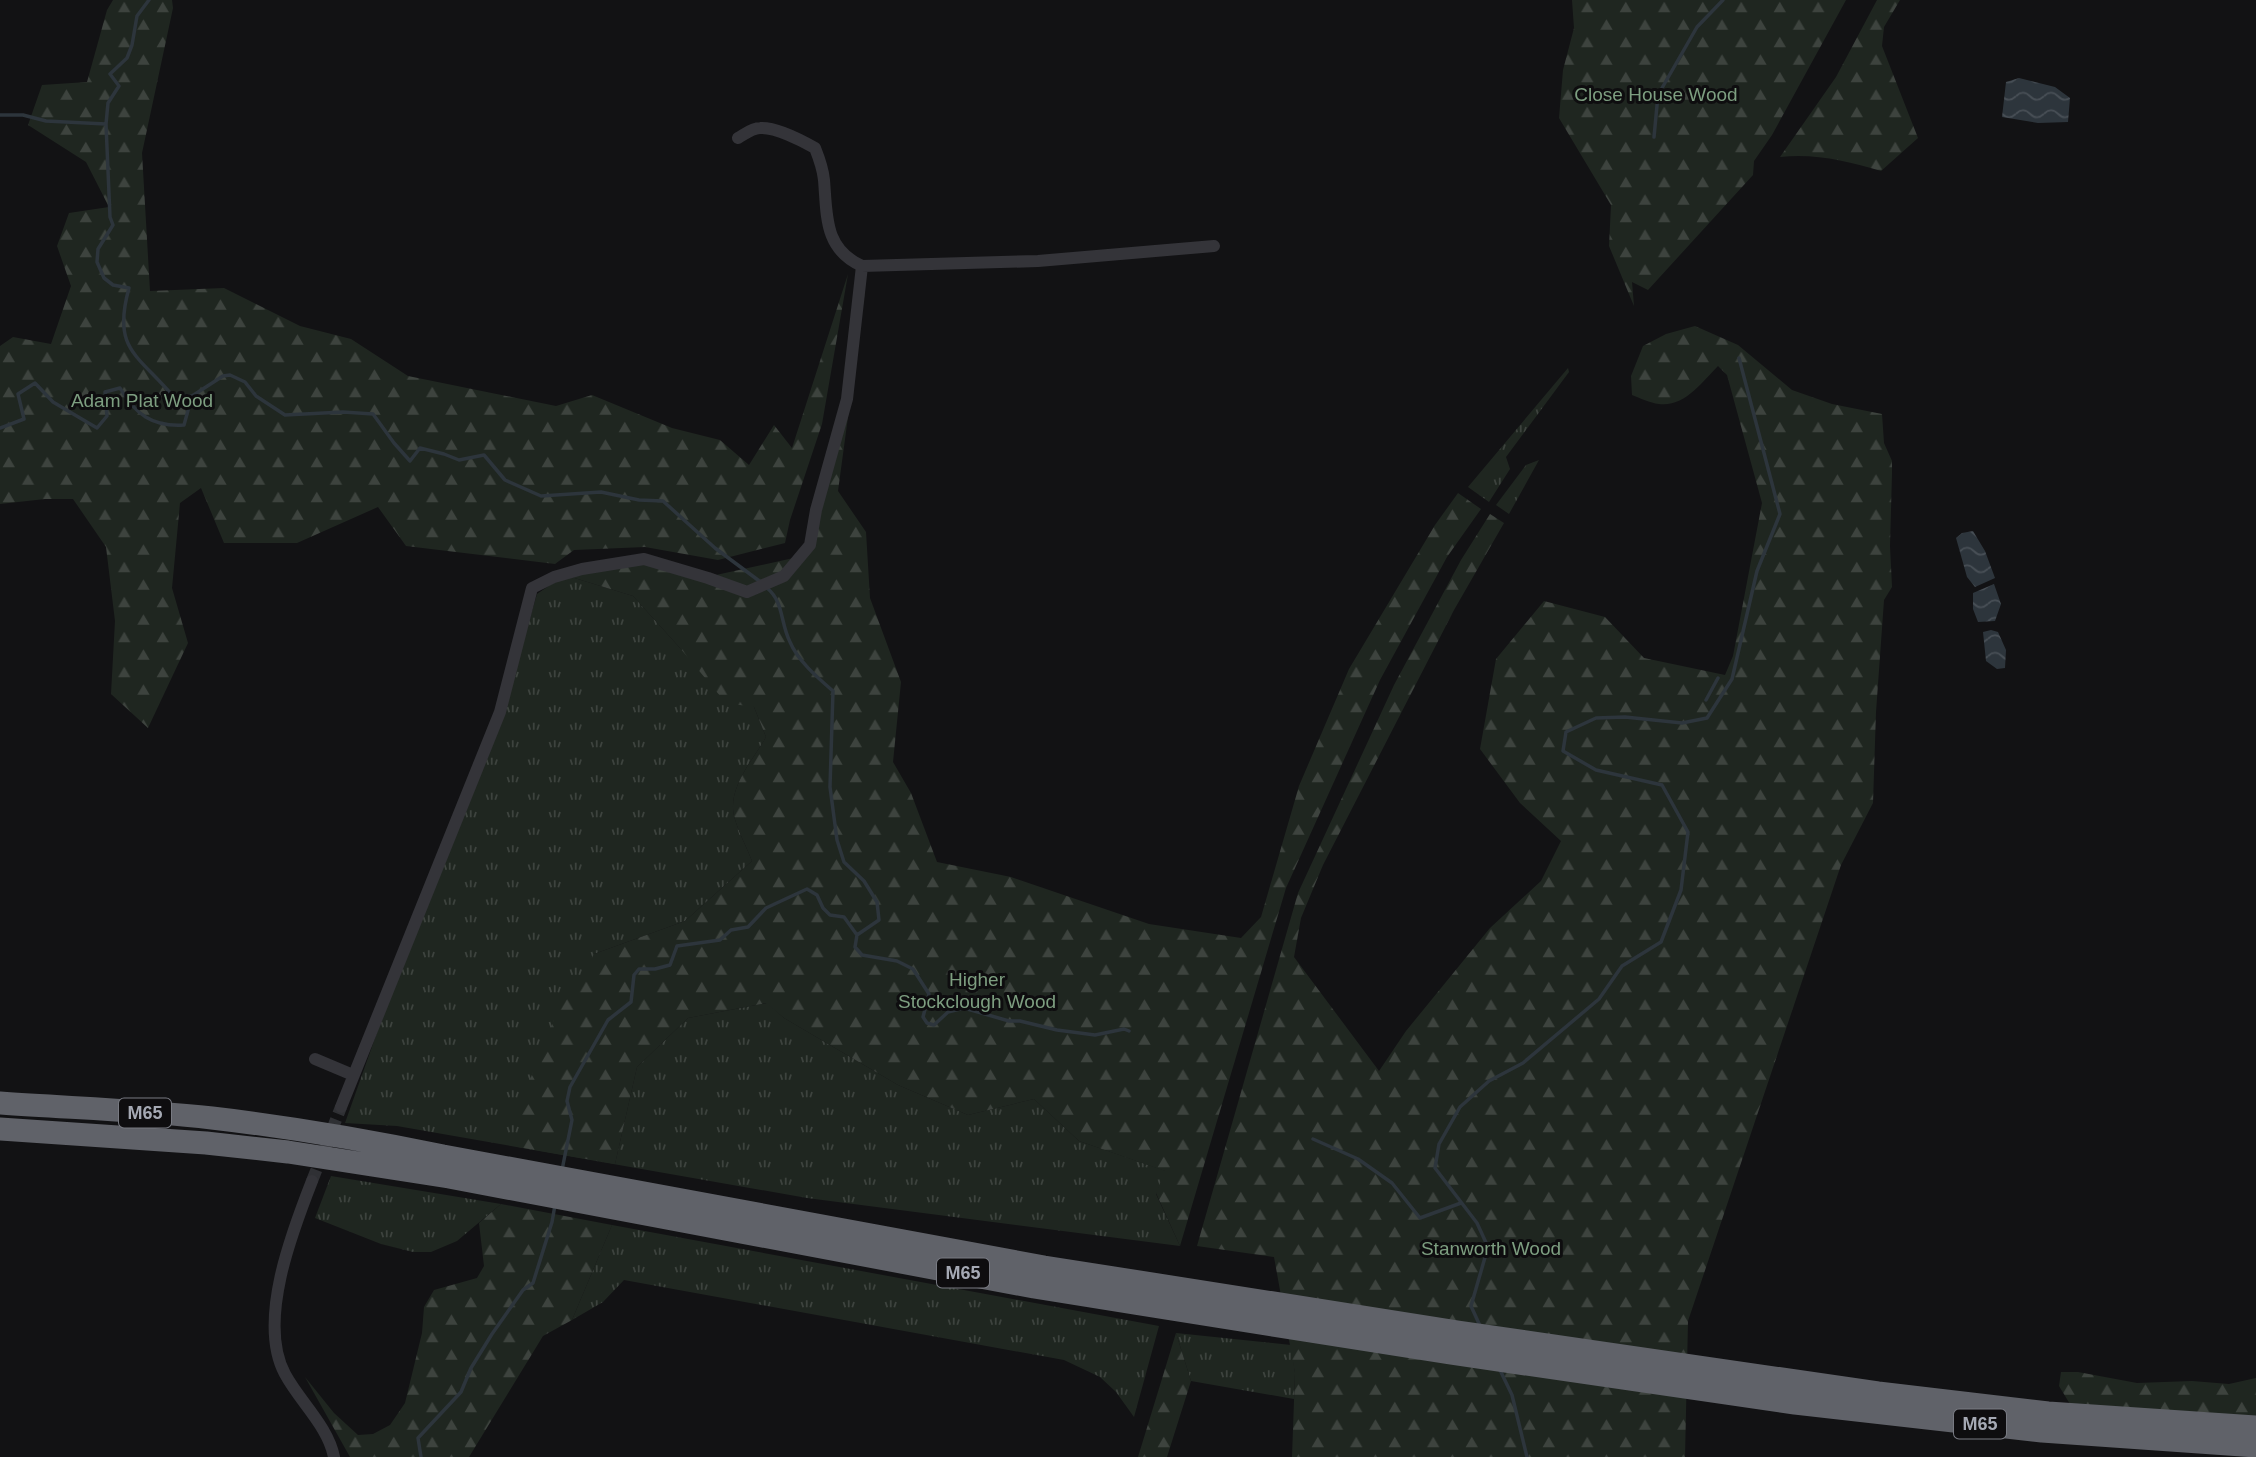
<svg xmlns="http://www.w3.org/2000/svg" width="2256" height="1457" viewBox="0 0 2256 1457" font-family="Helvetica,sans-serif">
  <defs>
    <pattern id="grass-tufts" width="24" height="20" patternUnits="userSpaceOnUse" patternTransform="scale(1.75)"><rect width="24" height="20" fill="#1f2620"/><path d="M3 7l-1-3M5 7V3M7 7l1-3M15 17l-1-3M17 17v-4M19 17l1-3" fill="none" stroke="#3d433e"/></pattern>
    <pattern id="forest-firs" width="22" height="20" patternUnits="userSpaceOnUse" patternTransform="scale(1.75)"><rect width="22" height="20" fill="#1f2620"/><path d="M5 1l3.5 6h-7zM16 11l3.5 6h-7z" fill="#3d433e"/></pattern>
    <pattern id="water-waves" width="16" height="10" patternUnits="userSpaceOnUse" patternTransform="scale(1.75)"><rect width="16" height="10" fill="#2d353c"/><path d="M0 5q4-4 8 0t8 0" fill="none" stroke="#484f56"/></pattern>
  </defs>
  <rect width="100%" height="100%" fill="#121214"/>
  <path fill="url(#grass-tufts)" d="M 1568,368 L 1569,372 L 1506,457 L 1510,469 L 1489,502 L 1468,487 Z
    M 1539,460 L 1509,514 L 1496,505 L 1526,465 Z
    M 568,576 L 633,596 L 680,648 L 754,707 L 766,737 C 754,758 732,783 733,808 C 733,822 747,847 752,861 L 685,921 L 594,954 L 615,1164 L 637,1067 L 688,1018 L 767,1003 L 784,1018 L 898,1085 L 968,1115 L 1034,1099 L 1079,1141 L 1166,1171 L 1156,1194 L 1180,1246 L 807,1198 L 397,1126 L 345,1123 L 385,1010 L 512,681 L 537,594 L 550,585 Z
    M 331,1176 L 501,1204 L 457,1241 L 431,1252 L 413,1252 L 381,1244 L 315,1218 Z
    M 612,1225 L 1159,1326 L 1134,1417 L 1116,1392 L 1100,1377 L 1064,1360 L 624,1280 L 603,1302 L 572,1320 Z
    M 1176,1333 L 1291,1345 L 1295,1373 L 1294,1399 L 1191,1381 Z"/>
  <path fill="url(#forest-firs)" d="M 113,0 L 172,0 L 173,8 L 142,153 L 150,291 L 224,288 L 300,326 L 351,339 L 408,376 L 556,406 L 592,395 L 672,428 L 720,440 L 749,465 L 774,425 L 792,448 L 848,274 L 822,424 L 790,520 L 785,543 L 718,560 L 645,547 L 574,550 L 555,564 L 406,546 L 378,507 L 297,543 L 224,543 L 201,488 L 180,503 L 172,588 L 188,643 L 148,728 L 111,694 L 115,621 L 106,547 L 73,499 L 45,499 L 0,504 L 0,346 L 13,337 L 51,344 L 71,286 L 57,246 L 69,213 L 109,207 L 86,162 L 28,125 L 42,85 L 87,82 L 107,10 Z
    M 1572,0 L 1846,0 L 1772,135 L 1754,161 L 1753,175 L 1648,290 L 1632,282 L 1634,306 L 1609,246 L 1611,205 L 1559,118 L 1563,70 L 1574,28 Z
    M 1877,0 L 1900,0 L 1884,27 L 1882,46 L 1918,138 L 1881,171 C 1848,161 1814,153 1780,157 L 1836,77 Z
    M 865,291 L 838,491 L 866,532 L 870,598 L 901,682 L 893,762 L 911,793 L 937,862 L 1011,877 L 1149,924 L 1241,938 L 1261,917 L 1299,786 L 1349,669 L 1435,525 L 1458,493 L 1481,509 L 1447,557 L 1380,680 L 1286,888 L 1180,1246 L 1156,1193 L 1165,1171 L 1079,1141 L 1034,1099 L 968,1115 L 898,1085 L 784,1018 L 766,1003 L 688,1018 L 637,1067 L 615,1164 L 518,1147 L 521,1102 L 554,1020 L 594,954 L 685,921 L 752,861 C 747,847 733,822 733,808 C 732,783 754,758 766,737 L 754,707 L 726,703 L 680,648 L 633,596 L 568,576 L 645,564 L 716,575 L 798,557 L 814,533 Z
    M 1695,326 L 1738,345 L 1792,390 L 1832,404 L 1882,414 L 1884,443 L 1892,461 L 1892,473 L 1890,546 L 1892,587 L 1884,600 L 1876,712 L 1873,803 L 1841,865 L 1688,1321 L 1685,1457 L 1292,1457 L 1295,1373 L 1274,1257 L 1197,1246 L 1298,893 L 1394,685 L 1461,560 L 1490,514 L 1504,523 L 1454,610 L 1323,865 L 1301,918 L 1294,957 L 1379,1071 L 1406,1031 L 1490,928 L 1541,881 L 1561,841 L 1520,803 L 1480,749 L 1496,659 L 1544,601 L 1605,617 L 1644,658 L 1725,675 L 1733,656 L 1762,503 L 1727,375 L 1718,366 C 1702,382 1685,407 1659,404 C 1650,403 1640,398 1632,395 L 1631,376 L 1643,346 L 1666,334 Z
    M 501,1204 L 612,1225 L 572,1320 L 543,1336 L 469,1457 L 350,1457 L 305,1377 L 334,1413 L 358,1435 L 373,1434 L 390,1425 L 405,1403 L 422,1333 L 424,1307 L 434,1290 L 477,1278 L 484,1266 L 479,1223 Z
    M 1176,1333 L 1191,1381 L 1167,1457 L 1138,1457 Z
    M 2061,1372 L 2078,1372 L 2137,1383 L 2192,1381 L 2229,1384 L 2256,1378 L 2256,1422 L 2073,1409 L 2059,1386 Z"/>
  <path fill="url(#water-waves)" d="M 2019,78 L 2055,87 L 2070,98 L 2068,122 L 2038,123 L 2002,117 L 2006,82 Z
    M 1973,531 L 1985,551 L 1995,578 L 1975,587 L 1967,577 L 1956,538 L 1962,533 Z
    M 1994,584 L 2001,604 L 1995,621 L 1978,622 L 1973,609 L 1973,593 Z
    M 1991,630 L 1998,632 L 2006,650 L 2005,668 L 1997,669 L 1986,661 L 1983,632 Z"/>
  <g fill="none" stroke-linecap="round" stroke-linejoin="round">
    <path stroke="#2d353c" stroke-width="3.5" d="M 149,0 L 137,16 L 132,45 L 127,58 L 110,74 L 119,86 L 108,103 L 106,124 L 110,217 L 113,225 L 98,249 L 97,262 L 104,278 L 113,285 L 129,288 C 112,349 137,354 172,395 L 192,396
      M 0,115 L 23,115 L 46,121 L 106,124
      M 1654,137 L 1658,95 L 1697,27 L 1723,0
      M 192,396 L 223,376 L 230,375 L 245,382 L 256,396 L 285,415 L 343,412 L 373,414 L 394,443 L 410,461 L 420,448 L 444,454 L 459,460 L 484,455 L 505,480 L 541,496 L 601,492 L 639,500 L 663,501 L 715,548 L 762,583
      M 0,428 L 24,419 L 18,394 L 35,383 L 53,402 L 97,428 L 107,416 L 105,392 L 120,388 C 135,414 152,427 184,425 L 192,396
      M 767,588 C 784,602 780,622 790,642 C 798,661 818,678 833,691 L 830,787 L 837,840 L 844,862 L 864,881 L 877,902 L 879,920 L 857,935
      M 1706,700 L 1718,678
      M 1313,1139 L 1358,1159 L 1392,1183 L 1420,1218 L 1461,1203
      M 562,1170 L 572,1120 L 567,1101 L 570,1087 L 608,1020 L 631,1002 L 634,975 L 639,969 L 655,969 L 670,965 L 677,946 L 720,940 L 731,930 L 748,927 L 766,908 L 807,889 L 817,895 L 823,908 L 830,915 L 844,917 L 857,935 L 855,947 L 862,955 L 897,961 L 913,969 L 929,994 L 923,1017 L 927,1023 L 934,1025 L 948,1012 L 964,1008 L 1009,1021 L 1020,1021 L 1057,1030 L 1095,1035 L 1124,1029 L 1129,1031
      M 1481,1328 L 1471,1306 L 1488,1247 L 1477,1223 L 1435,1168 L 1439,1144 L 1460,1107 L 1489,1081 L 1523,1063 L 1599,999 L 1622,966 L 1661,942 L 1681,890 L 1688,832 L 1662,785 L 1596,770 L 1563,751 L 1566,732 L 1596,718 L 1625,717 L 1682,723 L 1707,718 L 1732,679 L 1757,571 L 1780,514 L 1739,358
      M 1500,1370 L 1512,1395 L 1527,1457
      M 421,1457 L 418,1438 L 461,1392 L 471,1368 L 492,1334 L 523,1290 L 533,1283 L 552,1222 L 555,1205"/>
    <path stroke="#2f3034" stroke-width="12" stroke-dasharray="12 6" stroke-linecap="butt" d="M 312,1181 L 341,1107"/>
    <path stroke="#343439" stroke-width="12" d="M 738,138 C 745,134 752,128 760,128 C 775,127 801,140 815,148 C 819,158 823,169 824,180 C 827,216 824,249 862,266 L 1038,261 L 1214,246
      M 315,1059 L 353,1075
      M 341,1107 L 500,712 L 532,588 L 554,577 L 582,569 L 644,559 L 708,578 L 747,592 L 784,576 L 810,545 L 816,510 L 847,399 L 862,266
      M 312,1181 C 292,1232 257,1322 285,1374 C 300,1402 328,1426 334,1457"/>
    <path stroke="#606269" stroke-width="23" d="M 0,1103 C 70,1108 142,1110 212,1118 C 290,1127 366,1140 443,1156 L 1044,1267 L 1458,1332 L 1878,1393 L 2048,1413 L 2256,1427
      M 0,1129 L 206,1143 L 288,1152 L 449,1177 L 1034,1287 L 1140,1304 L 1450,1353 L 1795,1403 L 2042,1431 L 2256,1446"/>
  </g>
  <g text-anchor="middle" stroke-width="6" stroke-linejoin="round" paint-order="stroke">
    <g fill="#0e0d0f" stroke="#787a82" stroke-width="2">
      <rect x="119" y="1098.5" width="52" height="29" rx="5"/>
      <rect x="937" y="1258.5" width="52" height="29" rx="5"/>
      <rect x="1954" y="1409.5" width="52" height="29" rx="5"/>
    </g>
    <g font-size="18" font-weight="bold" fill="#a5a9b4">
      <text x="145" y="1119">M65</text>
      <text x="963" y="1279">M65</text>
      <text x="1980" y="1430">M65</text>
    </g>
    <g font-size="19" fill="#7d9e80" stroke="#0e0d0f">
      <text x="1656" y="101">Close House Wood</text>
      <text x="142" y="407">Adam Plat Wood</text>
      <text x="977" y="986">Higher<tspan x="977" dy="22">Stockclough Wood</tspan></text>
      <text x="1491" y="1255">Stanworth Wood</text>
    </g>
  </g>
</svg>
